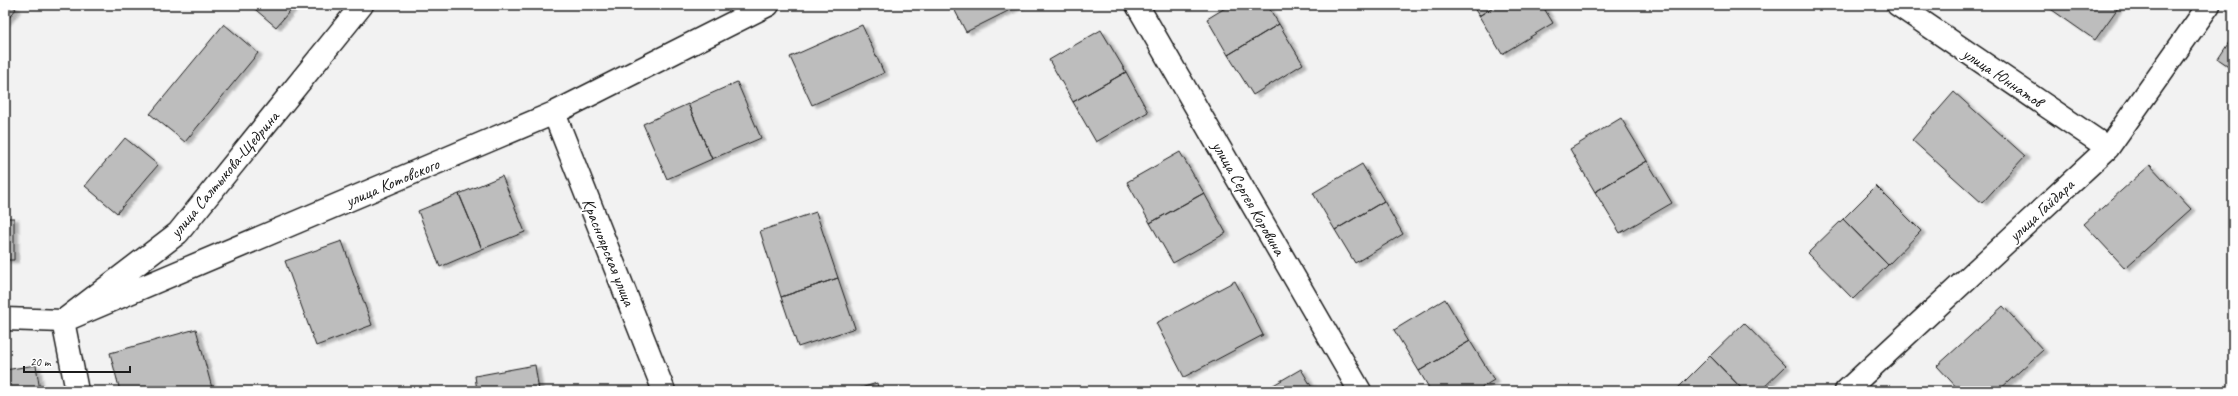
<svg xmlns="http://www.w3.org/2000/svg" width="2238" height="396" viewBox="0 0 2238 396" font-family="Caveat,sans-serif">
  <defs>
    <filter id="shadow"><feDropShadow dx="4.5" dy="2.5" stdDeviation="1" flood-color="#0004"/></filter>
  </defs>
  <rect width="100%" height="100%" fill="#f2f2f2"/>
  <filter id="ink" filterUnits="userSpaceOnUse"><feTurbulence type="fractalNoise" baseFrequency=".025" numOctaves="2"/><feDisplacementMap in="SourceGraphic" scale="8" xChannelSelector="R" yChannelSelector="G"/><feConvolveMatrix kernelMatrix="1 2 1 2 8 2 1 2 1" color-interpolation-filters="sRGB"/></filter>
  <g filter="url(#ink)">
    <path fill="#bdbdbd" stroke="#1c1c1c" filter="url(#shadow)" d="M 5,5 L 11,5 L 16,9 L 5,23 Z
      M 250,5 L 295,5 L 276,27 Z
      M 952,5 L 1020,5 L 966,32 Z
      M 1230,5 L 1267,5 L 1279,24 L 1228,55 L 1207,19 Z
      M 1472,5 L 1496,5 L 1479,16 Z
      M 1496,5 L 1542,5 L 1553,23 L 1502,54 L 1479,16 Z
      M 2045,5 L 2120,5 L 2095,40 Z
      M 224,24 L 258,53 L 185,142 L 150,114 Z
      M 1279,24 L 1303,64 L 1253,95 L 1228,55 Z
      M 862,25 L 884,73 L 812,105 L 790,57 Z
      M 1101,30 L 1126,72 L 1073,102 L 1049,60 Z
      M 2233,36 L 2233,69 L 2218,59 Z
      M 1126,72 L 1148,112 L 1096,142 L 1073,102 Z
      M 737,82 L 761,138 L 712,159 L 688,104 Z
      M 1954,92 L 2025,156 L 1982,203 L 1912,140 Z
      M 688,104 L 712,159 L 667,179 L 643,124 Z
      M 1621,118 L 1647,161 L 1595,192 L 1570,149 Z
      M 125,138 L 158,165 L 117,213 L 85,186 Z
      M 1180,152 L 1204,193 L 1150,223 L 1127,182 Z
      M 1647,161 L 1672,203 L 1620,233 L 1595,192 Z
      M 1362,164 L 1384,201 L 1335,230 L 1313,193 Z
      M 2150,165 L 2191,209 L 2125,268 L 2084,224 Z
      M 502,176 L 525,232 L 482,249 L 459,194 Z
      M 1876,186 L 1921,231 L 1888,265 L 1843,219 Z
      M 1204,193 L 1226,233 L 1173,263 L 1150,223 Z
      M 459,194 L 482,249 L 440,267 L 418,211 Z
      M 1384,201 L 1403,234 L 1355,263 L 1335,230 Z
      M 816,212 L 838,278 L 781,297 L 760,231 Z
      M 5,218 L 14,218 L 14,260 L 5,260 Z
      M 1843,219 L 1888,265 L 1853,299 L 1808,253 Z
      M 342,241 L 372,325 L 316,346 L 285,261 Z
      M 838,278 L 855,328 L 798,347 L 781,297 Z
      M 1235,281 L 1263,335 L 1184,377 L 1156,323 Z
      M 1445,299 L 1470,341 L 1419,371 L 1394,330 Z
      M 2003,306 L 2043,350 L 1998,391 L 1960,391 L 1937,366 Z
      M 1744,323 L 1786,366 L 1760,391 L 1744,391 L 1710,356 Z
      M 196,329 L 212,388 L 199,391 L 120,391 L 110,353 Z
      M 1470,341 L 1494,380 L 1476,391 L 1431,391 L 1419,371 Z
      M 1710,356 L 1744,391 L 1679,391 L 1677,389 Z
      M 36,365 L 40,391 L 5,391 L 5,370 Z
      M 535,365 L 539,391 L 477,391 L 475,376 Z
      M 1301,369 L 1314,391 L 1263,391 Z
      M 877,383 L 879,391 L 851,391 Z"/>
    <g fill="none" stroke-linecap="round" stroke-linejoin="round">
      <g stroke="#1c1c1c" stroke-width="25">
        <path id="minor" d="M 1137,5 L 1360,391
          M 1898,5 L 2108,148
          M 554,113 L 664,391
          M 5,319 L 63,321 L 554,113 L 768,5
          M 77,391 L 63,321 L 178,233 L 362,5
          M 1846,391 L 2108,148 L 2209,5"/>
      </g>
      <use href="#minor" stroke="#fff" stroke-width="22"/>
    </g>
  </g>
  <g text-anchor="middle" stroke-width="4" stroke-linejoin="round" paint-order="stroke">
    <g font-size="17" fill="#1c1c1c" stroke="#fff">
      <text transform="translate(2003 77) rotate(34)" y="6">улица Юннатов</text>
      <text transform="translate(224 174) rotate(-50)" y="6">улица Салтыкова-Щедрина</text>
      <text transform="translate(392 182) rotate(-23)" y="6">улица Котовского</text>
      <text transform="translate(1249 198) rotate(60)" y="6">улица Сергея Коровина</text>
      <text transform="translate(2041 210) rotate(-43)" y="6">улица Гайдара</text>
      <text transform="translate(609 252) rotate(68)" y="6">Красноярская улица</text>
    </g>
  </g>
  <rect width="2238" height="396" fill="none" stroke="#fff" stroke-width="20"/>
  <rect x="10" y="10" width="2218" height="376" fill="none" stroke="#1c1c1c" stroke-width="1.5" filter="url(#ink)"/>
  <path d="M24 366v6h106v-6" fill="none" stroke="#1c1c1c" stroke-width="2"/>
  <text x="30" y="366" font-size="12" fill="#1c1c1c" stroke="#ffffff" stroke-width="3" paint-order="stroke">20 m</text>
</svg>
